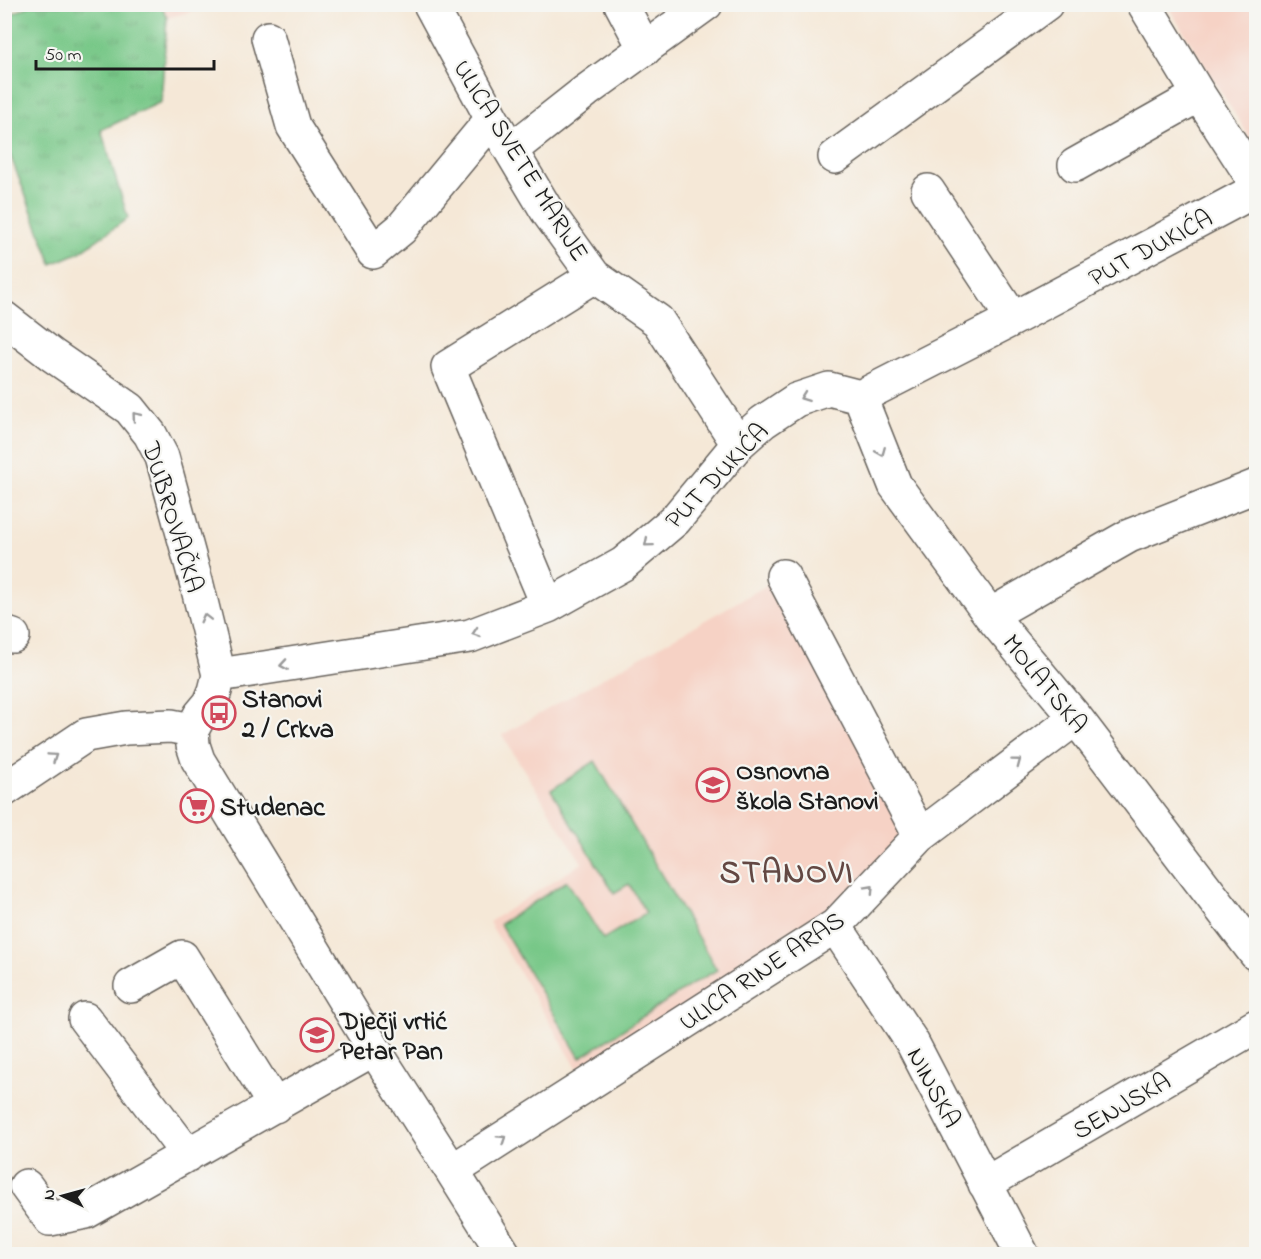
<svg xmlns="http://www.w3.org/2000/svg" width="1261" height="1259" viewBox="0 0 1261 1259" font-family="'Indie Flower',sans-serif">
  <defs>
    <pattern id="grass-tufts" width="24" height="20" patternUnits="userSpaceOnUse" patternTransform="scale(1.5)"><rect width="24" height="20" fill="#77c787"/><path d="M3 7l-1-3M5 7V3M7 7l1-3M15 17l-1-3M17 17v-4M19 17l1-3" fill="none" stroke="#66aa74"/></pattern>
  </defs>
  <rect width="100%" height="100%" fill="#f6f6f2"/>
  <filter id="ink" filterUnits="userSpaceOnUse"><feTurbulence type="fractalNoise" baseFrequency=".0167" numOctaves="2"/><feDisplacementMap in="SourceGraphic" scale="12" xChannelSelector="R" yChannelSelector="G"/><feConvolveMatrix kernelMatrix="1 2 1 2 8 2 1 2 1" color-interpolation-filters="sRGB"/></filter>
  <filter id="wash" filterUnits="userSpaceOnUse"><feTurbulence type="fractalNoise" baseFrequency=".008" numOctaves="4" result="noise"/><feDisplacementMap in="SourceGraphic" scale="24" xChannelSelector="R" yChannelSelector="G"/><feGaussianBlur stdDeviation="1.35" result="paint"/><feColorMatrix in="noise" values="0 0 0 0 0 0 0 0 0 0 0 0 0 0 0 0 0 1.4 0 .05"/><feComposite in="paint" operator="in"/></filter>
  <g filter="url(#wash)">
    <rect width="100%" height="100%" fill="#f5e8d7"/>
    <path fill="#f6d2c5" d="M 161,5 L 217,5 L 167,18 Z
      M 1167,5 L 1256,5 L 1256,148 Z
      M 783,576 L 920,836 L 835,926 L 577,1068 L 489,922 L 582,863 L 502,735 Z"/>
    <path fill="url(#grass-tufts)" stroke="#4a7252" stroke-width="1.5" d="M 161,5 L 167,18 L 161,102 L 101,130 L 128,218 L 80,252 L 52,264 L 5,142 L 5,17 L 31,5 Z"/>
    <path fill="#77c787" stroke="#4a7252" stroke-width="1.5" d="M 595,761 L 717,970 L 691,985 L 580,1058 L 500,924 L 567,881 L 603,939 L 646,913 L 629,884 L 614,893 L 551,790 Z"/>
  </g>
  <g filter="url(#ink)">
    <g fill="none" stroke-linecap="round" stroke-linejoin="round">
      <g stroke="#68635d" stroke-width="36">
        <path id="minor" d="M 430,4 L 492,119 L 547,211 L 594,276 L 658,321 L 738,444
          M 621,4 L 645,49
          M 1144,4 L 1199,95 L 1256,183
          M 268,38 L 293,126 L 373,252 L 401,229 L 492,119
          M 511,150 L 586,91 L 706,4
          M 835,157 L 1046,4
          M 1075,165 L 1199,95
          M 928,191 L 1013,319
          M 4,318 L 52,355 L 130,409 L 150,434 L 162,457 L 197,585 L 219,675 L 215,691 L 210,703 L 200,715 L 192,730 L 193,745 L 198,760 L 374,1049 L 452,1171 L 504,1254
          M 860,397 L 895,485 L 990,615 L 1076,718 L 1256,954
          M 783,576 L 920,836
          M 548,606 L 448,367 L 594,276
          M 990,615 L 1129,536 L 1256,486
          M 4,633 L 13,636
          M 219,675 L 470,636 L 548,606 L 623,564 L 675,520 L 738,444 L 763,422 L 796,400 L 829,389 L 860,397 L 1013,319 L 1256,190
          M 4,790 L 86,735 L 126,728 L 171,726 L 192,730
          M 835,926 L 912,1042 L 1022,1254
          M 131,986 L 182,957 L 275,1106
          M 85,1019 L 188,1155
          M 452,1171 L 835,926 L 920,836 L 1076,718
          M 985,1184 L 1256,1026
          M 26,1186 L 50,1219 L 86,1212 L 374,1049"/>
      </g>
      <use href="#minor" stroke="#fff" stroke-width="33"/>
    </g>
    <defs><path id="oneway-chevron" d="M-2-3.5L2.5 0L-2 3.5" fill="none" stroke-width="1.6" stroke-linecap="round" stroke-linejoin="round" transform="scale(1.5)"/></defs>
    <g stroke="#999">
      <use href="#oneway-chevron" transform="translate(804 397) rotate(160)"/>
      <use href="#oneway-chevron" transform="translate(136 416) rotate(-130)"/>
      <use href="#oneway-chevron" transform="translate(881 452) rotate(68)"/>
      <use href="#oneway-chevron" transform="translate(648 543) rotate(140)"/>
      <use href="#oneway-chevron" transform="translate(205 618) rotate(-104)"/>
      <use href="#oneway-chevron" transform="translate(476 633) rotate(161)"/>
      <use href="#oneway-chevron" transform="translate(284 665) rotate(171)"/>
      <use href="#oneway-chevron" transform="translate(53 757) rotate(-34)"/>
      <use href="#oneway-chevron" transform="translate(1017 762) rotate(-37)"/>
      <use href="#oneway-chevron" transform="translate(870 889) rotate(-47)"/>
      <use href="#oneway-chevron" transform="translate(502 1139) rotate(-33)"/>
    </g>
  </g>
  <defs>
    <g id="bus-ring" transform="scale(1.725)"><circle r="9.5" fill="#f6f6f2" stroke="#d1495b" stroke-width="1.5"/><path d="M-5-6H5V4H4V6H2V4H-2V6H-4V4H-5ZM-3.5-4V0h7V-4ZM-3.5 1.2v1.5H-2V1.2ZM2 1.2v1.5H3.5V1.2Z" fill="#d1495b"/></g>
    <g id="school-ring" transform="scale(1.725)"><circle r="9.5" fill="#f6f6f2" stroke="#d1495b" stroke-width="1.5"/><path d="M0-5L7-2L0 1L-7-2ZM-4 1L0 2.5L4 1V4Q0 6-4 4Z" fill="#d1495b"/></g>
    <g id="supermarket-ring" transform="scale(1.725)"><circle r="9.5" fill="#f6f6f2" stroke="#d1495b" stroke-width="1.5"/><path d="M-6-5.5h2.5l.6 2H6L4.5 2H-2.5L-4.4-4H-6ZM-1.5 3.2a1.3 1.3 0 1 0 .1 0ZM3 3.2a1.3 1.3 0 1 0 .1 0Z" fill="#d1495b"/></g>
  </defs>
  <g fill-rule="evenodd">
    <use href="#bus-ring" x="219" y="713"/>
    <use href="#school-ring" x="713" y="785"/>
    <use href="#supermarket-ring" x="197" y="806"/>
    <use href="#school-ring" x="317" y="1035"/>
  </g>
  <g text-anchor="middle" stroke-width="4.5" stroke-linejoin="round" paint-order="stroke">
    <g font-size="26" fill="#1c1c1c" stroke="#f6f6f2">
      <text transform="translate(522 160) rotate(58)" y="9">ULICA SVETE MARIJE</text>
      <text transform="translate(1150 247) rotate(-28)" y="9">PUT DUKIĆA</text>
      <text transform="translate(716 475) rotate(-46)" y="9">PUT DUKIĆA</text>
      <text transform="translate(174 517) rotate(73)" y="9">DUBROVAČKA</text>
      <text transform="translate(1046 683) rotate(51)" y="9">MOLATSKA</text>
      <text transform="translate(761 970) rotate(-34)" y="9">ULICA RINE ARAS</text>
      <text transform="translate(935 1087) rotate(62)" y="9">NINSKA</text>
      <text transform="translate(1121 1105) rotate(-30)" y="9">SENJSKA</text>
    </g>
    <g font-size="26" font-weight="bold" fill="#1c1c1c" stroke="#f6f6f2" text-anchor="start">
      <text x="242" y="707">Stanovi<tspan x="242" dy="30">2 / Crkva</tspan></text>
      <text x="736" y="779">Osnovna<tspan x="736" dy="30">škola Stanovi</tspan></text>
      <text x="220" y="815">Studenac</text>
      <text x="340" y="1029">Dječji vrtić<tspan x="340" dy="30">Petar Pan</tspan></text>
    </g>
    <g font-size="32" font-weight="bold" letter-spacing="1.5" fill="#634843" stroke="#f6f6f2">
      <text x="787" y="882">STANOVI</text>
    </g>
  </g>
  <rect width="1261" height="1259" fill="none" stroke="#f6f6f2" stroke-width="24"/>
  <g transform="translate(63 1196) rotate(275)" stroke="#f6f6f2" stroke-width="4.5" paint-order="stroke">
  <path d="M0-4.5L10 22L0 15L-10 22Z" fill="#1c1c1c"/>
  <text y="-9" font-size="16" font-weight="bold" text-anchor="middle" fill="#1c1c1c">N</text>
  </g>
  <path d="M36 60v9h178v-9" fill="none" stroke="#1c1c1c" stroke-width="3"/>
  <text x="45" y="60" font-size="18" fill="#1c1c1c" stroke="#f6f6f2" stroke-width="4.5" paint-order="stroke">50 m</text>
</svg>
